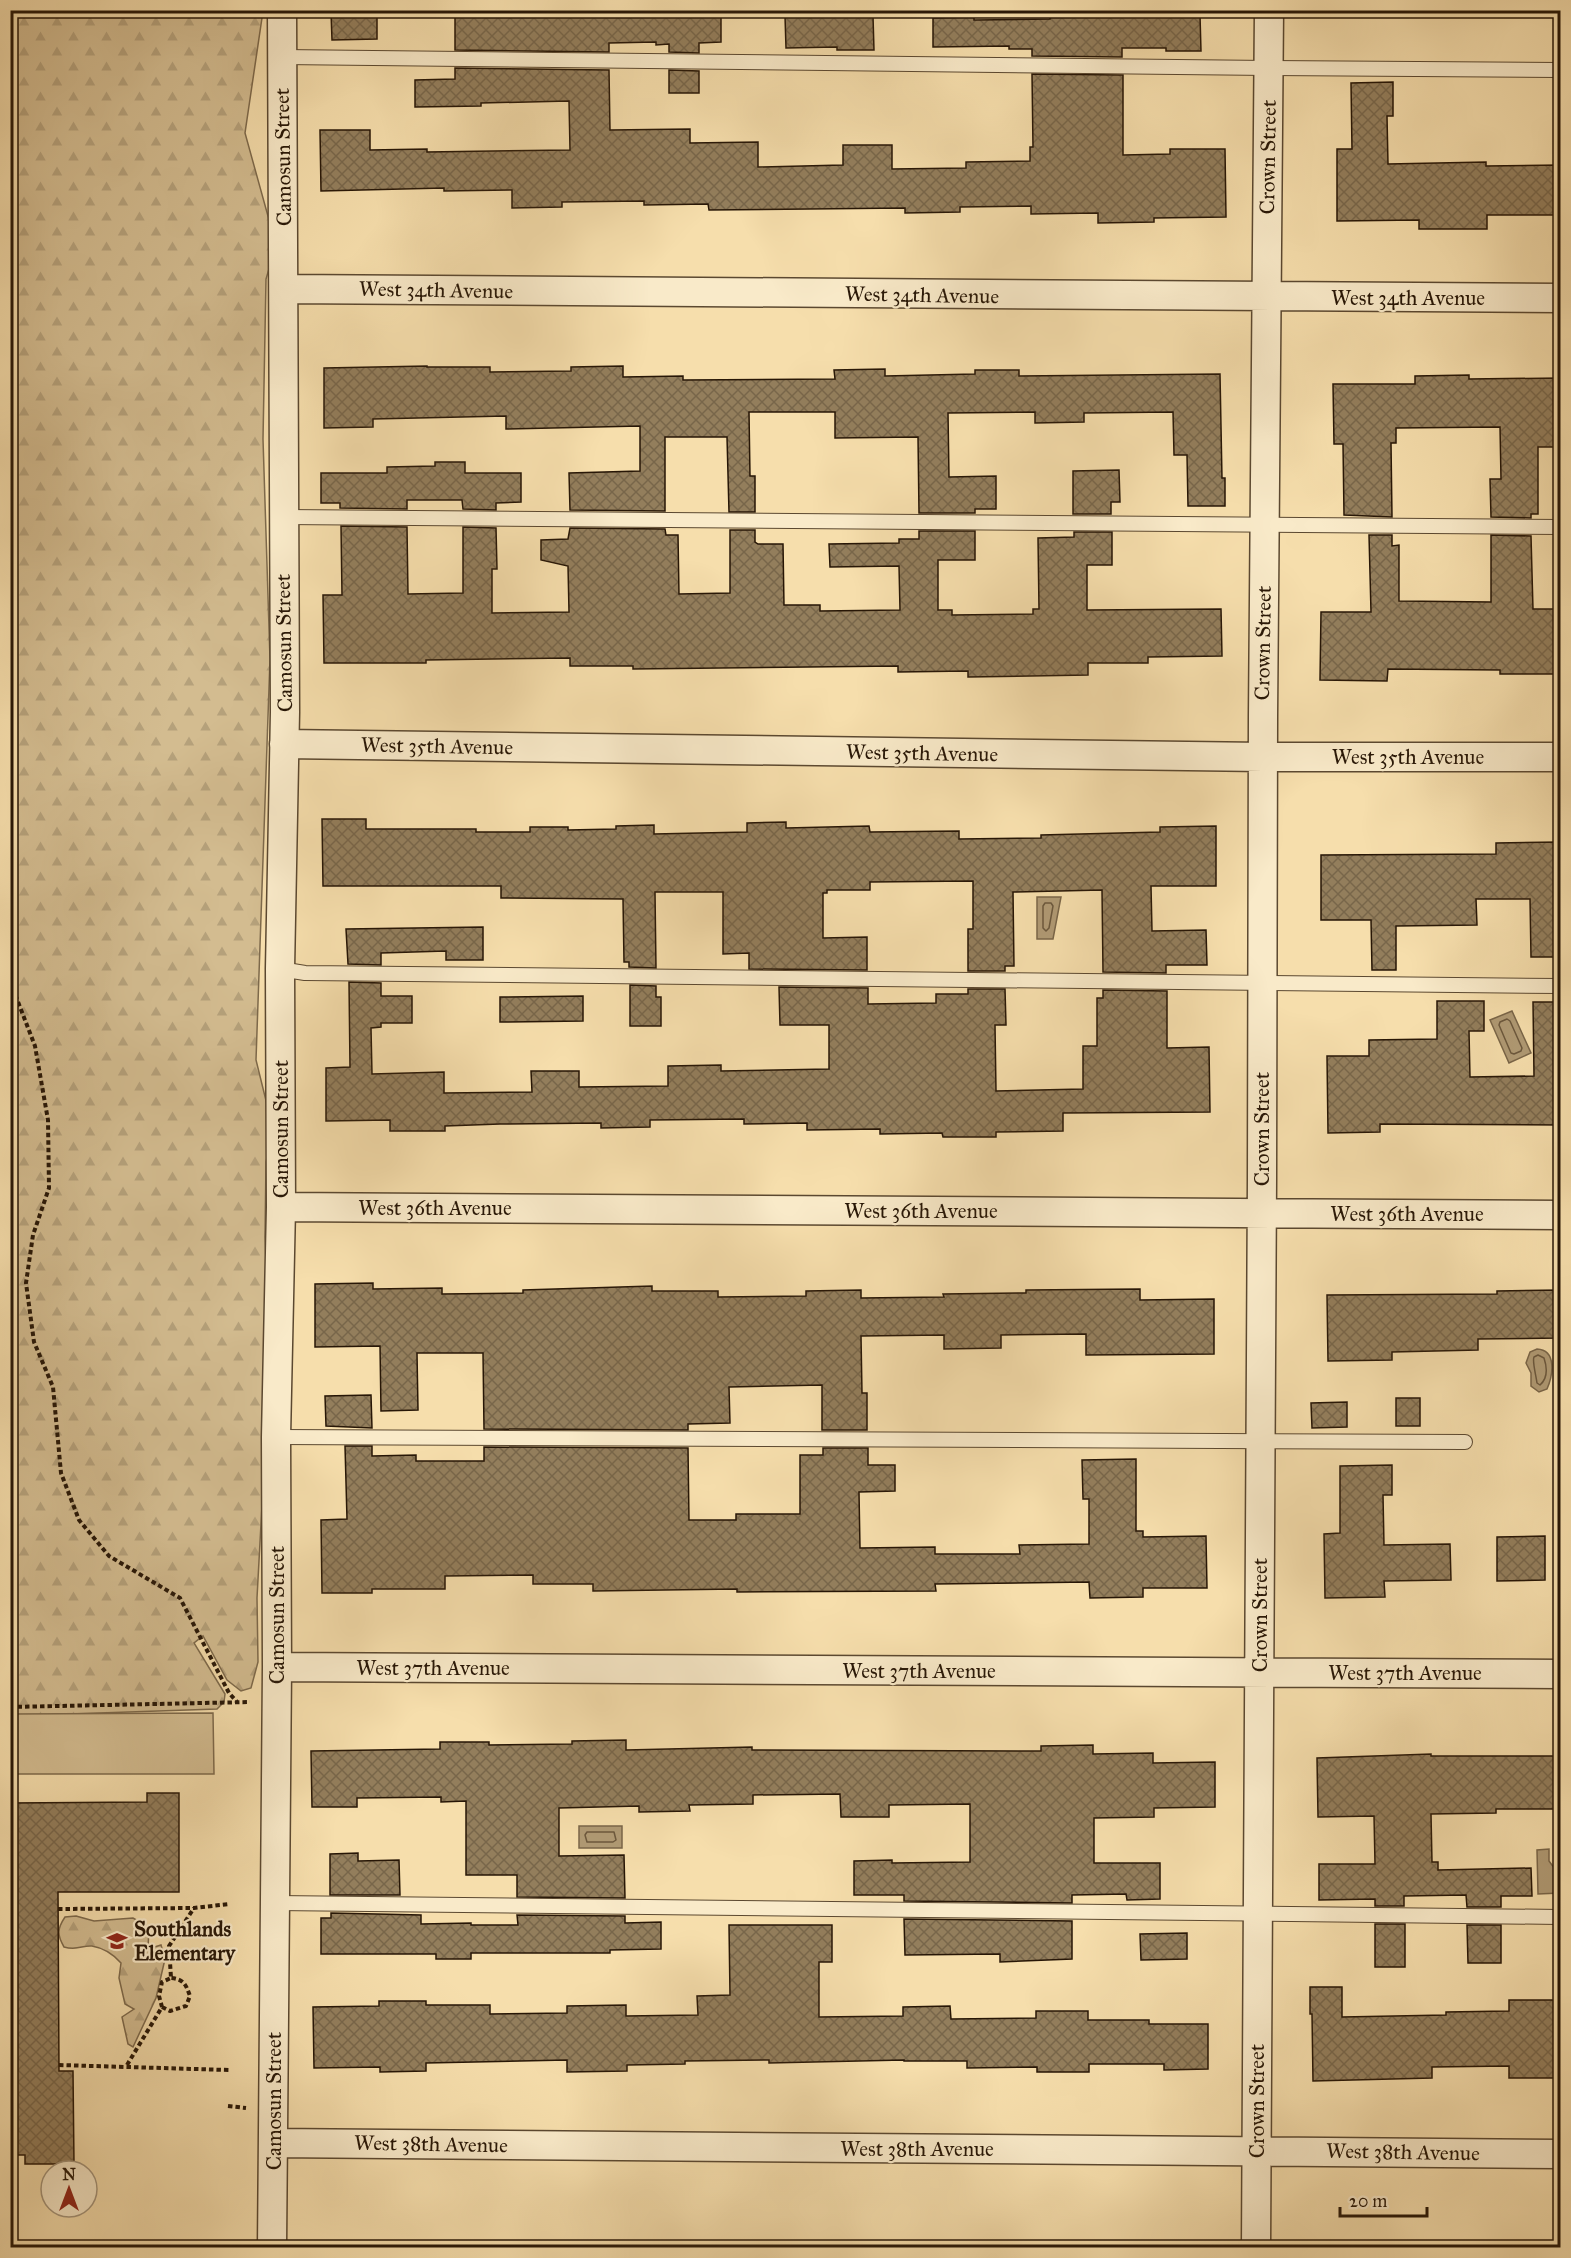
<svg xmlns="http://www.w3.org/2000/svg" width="1571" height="2258" viewBox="0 0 1571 2258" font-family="'IM FELL Great Primer',serif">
  <defs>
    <pattern id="forest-firs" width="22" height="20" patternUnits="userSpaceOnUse" patternTransform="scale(1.5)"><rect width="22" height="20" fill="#d3bc90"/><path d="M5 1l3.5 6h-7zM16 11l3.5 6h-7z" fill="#b5a17b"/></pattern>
    <pattern id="building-cross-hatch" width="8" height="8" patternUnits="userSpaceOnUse" patternTransform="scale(1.5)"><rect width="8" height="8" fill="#937e5c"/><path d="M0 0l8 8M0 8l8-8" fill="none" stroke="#78664a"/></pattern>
  </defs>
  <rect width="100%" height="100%" fill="#f6deac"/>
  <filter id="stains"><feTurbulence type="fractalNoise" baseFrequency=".00333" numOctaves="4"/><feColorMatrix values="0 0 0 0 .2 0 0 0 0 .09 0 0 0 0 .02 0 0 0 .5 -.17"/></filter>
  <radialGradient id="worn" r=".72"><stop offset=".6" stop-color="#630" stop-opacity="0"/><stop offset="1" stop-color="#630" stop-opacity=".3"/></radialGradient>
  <path fill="url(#forest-firs)" stroke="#7d694b" stroke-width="1.5" d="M 10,11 L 263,11 L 245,133 L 276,245 L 266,279 L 263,439 L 270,659 L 256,1060 L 273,1129 L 266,1162 L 265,1237 L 270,1357 L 257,1598 L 258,1662 L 251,1688 L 241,1691 L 227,1680 L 203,1636 L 194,1643 L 225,1694 L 224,1702 L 217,1709 L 11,1716 Z
    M 76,1916 L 94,1921 L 133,1918 L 149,1927 L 148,1949 L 161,1945 L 165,1959 L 156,1998 L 133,2047 L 128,2044 L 122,2017 L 134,2009 L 125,2004 L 119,1978 L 121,1963 C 114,1955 104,1948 92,1946 C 82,1945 78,1951 64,1947 C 57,1935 57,1929 65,1917 Z"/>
  <path fill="#d3bc90" stroke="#7d694b" stroke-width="1.5" d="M 213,1713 L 214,1774 L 11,1774 L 11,1714 Z"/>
  <path fill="#b09a74" stroke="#796548" stroke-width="1.5" d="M 1037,897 L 1061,897 L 1053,939 L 1037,939 Z
    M 1512,1011 L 1531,1053 L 1509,1063 L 1490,1020 Z
    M 1537,1349 C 1557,1350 1553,1375 1547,1389 L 1539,1392 L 1531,1386 L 1531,1373 L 1526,1363 L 1530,1352 Z
    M 579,1826 L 622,1826 L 622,1848 L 579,1848 Z
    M 1549,1849 L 1549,1861 L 1560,1876 L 1560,1893 L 1538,1894 L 1537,1850 Z"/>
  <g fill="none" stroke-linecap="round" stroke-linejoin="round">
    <path stroke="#6c583d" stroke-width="1.5" d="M 1045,903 L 1051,903 L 1053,906 L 1049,928 L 1046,931 L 1043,928 L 1043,906 Z
      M 1507,1019 L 1510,1021 L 1522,1048 L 1521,1051 L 1514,1054 L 1511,1053 L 1499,1025 L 1500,1022 Z
      M 1538,1355 L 1544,1358 C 1547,1367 1548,1378 1540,1385 L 1537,1383 C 1536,1375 1532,1361 1534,1357 Z
      M 587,1832 L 614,1832 L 616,1840 L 613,1842 L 587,1842 L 585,1835 Z"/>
  </g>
  <path fill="url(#building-cross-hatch)" stroke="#271606" stroke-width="1.5" d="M 698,10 L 698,17 L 721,16 L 721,42 L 699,43 L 699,53 L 669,52 L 669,44 L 656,45 L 656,42 L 609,43 L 609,52 L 455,50 L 455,12 Z
    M 377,11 L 377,39 L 332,40 L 331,12 Z
    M 1097,14 L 1097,16 L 1200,15 L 1201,51 L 1166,51 L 1166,48 L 1122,48 L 1122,57 L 1032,56 L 1032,49 L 1009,49 L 1009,46 L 933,47 L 933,18 L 974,17 L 974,20 L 1050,19 L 1050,15 Z
    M 785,16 L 873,16 L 874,50 L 837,50 L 837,47 L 786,48 Z
    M 455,68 L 609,70 L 610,130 L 690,129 L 690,143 L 758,142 L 758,167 L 843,165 L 843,145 L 892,145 L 892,169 L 966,168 L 966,162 L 1030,161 L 1030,147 L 1033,147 L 1032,74 L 1123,75 L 1123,155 L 1170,154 L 1170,149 L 1225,149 L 1226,217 L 1154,218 L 1154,222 L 1098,223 L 1098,213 L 1031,214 L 1031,206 L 960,207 L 960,212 L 905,213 L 905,208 L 709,210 L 708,204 L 644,205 L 644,201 L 562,202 L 562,207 L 512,208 L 512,190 L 444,191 L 444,188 L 321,191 L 320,130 L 370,130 L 370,150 L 427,149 L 427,152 L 570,150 L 569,101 L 481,103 L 481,106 L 415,107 L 415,80 L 455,79 Z
    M 669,70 L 699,71 L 699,93 L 669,93 Z
    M 1393,82 L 1393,116 L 1387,116 L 1388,164 L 1486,162 L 1486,166 L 1560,165 L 1560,215 L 1487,215 L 1487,229 L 1419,229 L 1419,220 L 1337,221 L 1337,149 L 1352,149 L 1351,83 Z
    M 427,366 L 427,367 L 490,367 L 490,372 L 571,371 L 571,367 L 623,366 L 623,377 L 683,376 L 683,380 L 835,379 L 834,370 L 885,369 L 885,376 L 975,374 L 975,370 L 1019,370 L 1019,376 L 1220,374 L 1222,478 L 1225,478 L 1225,506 L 1188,506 L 1187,455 L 1174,455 L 1173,412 L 1084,413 L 1084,422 L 1035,423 L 1035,412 L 948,413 L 949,477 L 996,476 L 996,509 L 975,509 L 975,513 L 919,513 L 918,437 L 835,438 L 835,412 L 749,412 L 750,476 L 755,476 L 755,512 L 729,512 L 727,437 L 665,437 L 665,511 L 570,510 L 569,473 L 640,471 L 640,426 L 506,429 L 506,416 L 373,419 L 373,427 L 324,428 L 324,368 Z
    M 1469,375 L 1469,379 L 1560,378 L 1560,447 L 1538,447 L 1538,514 L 1531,514 L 1531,518 L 1491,517 L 1490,479 L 1501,479 L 1500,427 L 1396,428 L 1396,443 L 1391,443 L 1392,517 L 1344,515 L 1343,444 L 1334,444 L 1333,384 L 1415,384 L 1415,376 Z
    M 435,462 L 465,462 L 465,473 L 521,473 L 521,502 L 496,503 L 496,510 L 463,509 L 462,500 L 407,500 L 407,509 L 340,508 L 340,503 L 321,503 L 321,473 L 387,473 L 387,467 L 435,466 Z
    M 1119,470 L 1120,502 L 1111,502 L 1111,514 L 1073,514 L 1073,471 Z
    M 341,526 L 407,527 L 408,594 L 463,593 L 463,527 L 496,528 L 497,569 L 492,569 L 492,613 L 569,612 L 568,566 L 541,560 L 541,540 L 568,539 L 570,528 L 665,529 L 666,535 L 678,535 L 679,594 L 730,593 L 730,530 L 755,530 L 755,542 L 758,544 L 783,544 L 784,605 L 820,605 L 820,611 L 900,610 L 899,566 L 830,567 L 829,544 L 899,543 L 899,539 L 919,539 L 919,531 L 975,531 L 975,560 L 938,560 L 938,610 L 952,610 L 952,615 L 1033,614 L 1033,609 L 1039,609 L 1038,538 L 1074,537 L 1074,532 L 1112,532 L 1112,565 L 1087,565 L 1087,610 L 1221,609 L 1222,656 L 1148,657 L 1148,663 L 1088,663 L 1088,675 L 968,677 L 968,671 L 898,672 L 898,666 L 633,669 L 633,666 L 570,666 L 570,658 L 426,660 L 426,663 L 324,663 L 323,595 L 342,595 Z
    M 1369,535 L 1392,535 L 1392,546 L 1399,545 L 1399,601 L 1491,602 L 1491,535 L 1531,536 L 1533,609 L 1560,609 L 1560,674 L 1500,674 L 1500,670 L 1388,669 L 1387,681 L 1320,680 L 1321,612 L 1371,612 Z
    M 322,819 L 366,819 L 366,829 L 476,829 L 476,832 L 530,832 L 530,827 L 568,827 L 568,830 L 616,829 L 616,826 L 654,825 L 654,834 L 747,832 L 747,823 L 786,822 L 786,828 L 869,826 L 870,832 L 959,831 L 959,839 L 1041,838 L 1041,835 L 1160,832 L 1160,827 L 1216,826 L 1216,886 L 1151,886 L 1152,931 L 1206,930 L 1207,965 L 1166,965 L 1166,973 L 1103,972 L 1102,890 L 1013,892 L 1014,966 L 1005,966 L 1005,971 L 968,971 L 968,929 L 973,929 L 973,881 L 870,882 L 870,890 L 827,890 L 827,893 L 823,893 L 823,938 L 867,937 L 867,970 L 749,969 L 749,953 L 723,954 L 723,892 L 655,892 L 656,968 L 629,967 L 629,962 L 624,962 L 623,899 L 501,898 L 501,886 L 323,886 Z
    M 1558,842 L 1560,957 L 1531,957 L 1530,899 L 1476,899 L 1477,925 L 1396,926 L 1396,970 L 1372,970 L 1371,920 L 1321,920 L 1321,855 L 1496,854 L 1496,843 Z
    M 483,927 L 483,960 L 446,960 L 446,951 L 381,953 L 381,965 L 348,964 L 346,929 Z
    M 349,982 L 381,983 L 381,996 L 412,996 L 412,1023 L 381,1023 L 381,1027 L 371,1028 L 372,1074 L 444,1072 L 444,1093 L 532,1092 L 531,1071 L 579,1071 L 579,1087 L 668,1086 L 668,1066 L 721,1065 L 721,1071 L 829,1069 L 829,1025 L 780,1025 L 779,987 L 868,988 L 868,1004 L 936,1003 L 936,994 L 968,994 L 968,989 L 1005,989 L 1006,1025 L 995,1025 L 996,1091 L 1083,1089 L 1083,1046 L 1097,1046 L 1097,998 L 1103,998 L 1103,990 L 1167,991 L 1167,1048 L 1209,1047 L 1210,1112 L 1063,1113 L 1063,1131 L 996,1132 L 996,1137 L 943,1137 L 942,1133 L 880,1134 L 880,1129 L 807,1130 L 807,1123 L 744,1124 L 744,1119 L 650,1120 L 650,1127 L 601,1128 L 601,1123 L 500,1124 L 445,1126 L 445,1131 L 390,1131 L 390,1120 L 326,1121 L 326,1068 L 350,1067 Z
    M 630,985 L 656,986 L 656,997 L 661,997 L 661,1026 L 630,1026 Z
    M 583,996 L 583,1021 L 500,1022 L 500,997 Z
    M 1437,1001 L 1484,1001 L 1484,1031 L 1469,1031 L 1470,1077 L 1534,1076 L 1533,1002 L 1560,1002 L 1560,1125 L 1380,1124 L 1380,1132 L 1328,1133 L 1327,1056 L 1369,1056 L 1369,1040 L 1437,1039 Z
    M 373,1283 L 373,1289 L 442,1288 L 442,1294 L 523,1293 L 523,1290 L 652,1286 L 652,1291 L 718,1291 L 718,1297 L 806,1296 L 806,1291 L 861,1290 L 861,1298 L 944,1297 L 943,1294 L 1026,1293 L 1026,1290 L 1140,1289 L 1140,1300 L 1214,1299 L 1214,1354 L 1086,1355 L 1086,1334 L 1001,1335 L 1001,1348 L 944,1349 L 944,1335 L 861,1336 L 862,1393 L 867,1393 L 867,1430 L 822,1430 L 822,1385 L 729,1387 L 730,1423 L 688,1424 L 688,1430 L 484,1429 L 483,1353 L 417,1353 L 418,1410 L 381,1411 L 380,1346 L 315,1347 L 315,1284 Z
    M 1560,1290 L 1560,1338 L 1478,1339 L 1478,1350 L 1392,1352 L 1392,1360 L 1328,1361 L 1327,1295 L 1497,1294 L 1497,1291 Z
    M 371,1395 L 372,1428 L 326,1426 L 325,1396 Z
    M 1396,1398 L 1420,1398 L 1420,1426 L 1396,1426 Z
    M 1347,1402 L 1347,1427 L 1312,1428 L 1311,1403 Z
    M 345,1446 L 372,1446 L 372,1456 L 416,1455 L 416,1461 L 484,1461 L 484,1447 L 688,1448 L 689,1520 L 736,1520 L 736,1514 L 800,1514 L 800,1455 L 823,1455 L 823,1448 L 868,1448 L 868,1465 L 895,1465 L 895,1491 L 859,1492 L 860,1548 L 935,1547 L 935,1554 L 1020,1554 L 1019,1545 L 1089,1544 L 1089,1499 L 1083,1499 L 1082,1460 L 1136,1459 L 1136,1531 L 1143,1531 L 1143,1537 L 1206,1536 L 1207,1588 L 1143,1588 L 1143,1597 L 1090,1598 L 1089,1582 L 935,1584 L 936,1591 L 737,1592 L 737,1589 L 593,1591 L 593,1584 L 533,1584 L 533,1575 L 445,1576 L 445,1589 L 372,1589 L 372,1593 L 322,1593 L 321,1520 L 347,1519 Z
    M 1392,1465 L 1392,1495 L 1383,1495 L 1384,1545 L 1450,1544 L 1451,1580 L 1384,1581 L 1385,1597 L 1325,1598 L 1324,1534 L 1340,1533 L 1340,1466 Z
    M 1545,1536 L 1545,1580 L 1497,1581 L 1497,1537 Z
    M 626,1740 L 626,1750 L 752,1747 L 752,1750 L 1041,1751 L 1041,1746 L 1093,1745 L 1093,1754 L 1153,1753 L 1153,1763 L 1215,1762 L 1215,1807 L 1154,1808 L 1154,1817 L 1094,1818 L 1094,1863 L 1160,1863 L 1160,1899 L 1127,1900 L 1126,1894 L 1072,1895 L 1072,1903 L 904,1901 L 904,1895 L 854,1895 L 854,1861 L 892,1860 L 892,1863 L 970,1862 L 970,1804 L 889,1805 L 889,1817 L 841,1817 L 840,1794 L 753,1795 L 753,1804 L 689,1805 L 690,1811 L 639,1812 L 639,1806 L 559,1808 L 559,1856 L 624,1855 L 625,1898 L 517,1897 L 517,1875 L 466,1875 L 466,1801 L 441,1802 L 441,1797 L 357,1798 L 357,1807 L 312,1807 L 311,1751 L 440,1749 L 440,1742 L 489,1742 L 489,1745 L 572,1744 L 572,1741 Z
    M 1431,1754 L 1431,1756 L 1558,1756 L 1558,1809 L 1496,1809 L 1496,1813 L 1431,1814 L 1432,1862 L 1438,1862 L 1438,1870 L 1531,1868 L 1532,1896 L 1501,1896 L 1501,1907 L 1467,1907 L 1466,1895 L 1404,1896 L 1404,1906 L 1375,1906 L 1375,1899 L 1319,1900 L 1319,1864 L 1375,1864 L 1374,1816 L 1318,1817 L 1317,1758 Z
    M 147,1793 L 179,1793 L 179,1892 L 58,1892 L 59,2071 L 73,2071 L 74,2164 L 25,2164 L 25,2155 L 10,2155 L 10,1803 L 147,1802 Z
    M 358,1853 L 358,1861 L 399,1860 L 400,1895 L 330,1895 L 330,1854 Z
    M 331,1913 L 421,1915 L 421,1924 L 471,1923 L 471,1925 L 518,1925 L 517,1915 L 625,1916 L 625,1923 L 661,1922 L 661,1949 L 610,1950 L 610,1953 L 471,1953 L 471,1959 L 436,1959 L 436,1954 L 321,1954 L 321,1918 L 331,1918 Z
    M 904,1919 L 1072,1921 L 1072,1959 L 1000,1962 L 1000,1954 L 905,1955 Z
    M 1375,1924 L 1405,1924 L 1405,1967 L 1375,1967 Z
    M 729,1925 L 832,1925 L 832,1962 L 819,1962 L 819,2017 L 903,2016 L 903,2007 L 950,2006 L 951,2019 L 1036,2018 L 1036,2011 L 1088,2011 L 1088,2020 L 1149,2020 L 1149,2024 L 1208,2024 L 1208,2069 L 1164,2070 L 1164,2064 L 1089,2064 L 1089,2072 L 1037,2072 L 1037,2067 L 967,2068 L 967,2061 L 904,2061 L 904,2060 L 769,2063 L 769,2060 L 685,2061 L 685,2064 L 627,2065 L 627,2071 L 567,2072 L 567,2060 L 426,2063 L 426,2071 L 380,2072 L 380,2067 L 314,2068 L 313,2007 L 379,2006 L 379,2001 L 426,2001 L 426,2005 L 490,2005 L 490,2014 L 567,2013 L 567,2006 L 626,2005 L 626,2016 L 698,2015 L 697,1996 L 730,1995 Z
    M 1467,1925 L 1501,1925 L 1501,1963 L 1468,1963 Z
    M 1187,1933 L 1187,1959 L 1141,1960 L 1140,1934 Z
    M 1310,1987 L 1342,1987 L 1342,2017 L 1446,2015 L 1446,2012 L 1509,2011 L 1509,2000 L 1560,2000 L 1560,2078 L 1509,2078 L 1509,2066 L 1432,2067 L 1432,2078 L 1313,2081 L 1312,2014 L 1310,2014 Z"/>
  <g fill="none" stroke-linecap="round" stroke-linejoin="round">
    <g stroke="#5b4830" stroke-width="16">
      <path id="lane" d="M 282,57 L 1269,68 L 1560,70
        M 283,517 L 1560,527
        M 280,969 L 305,973 L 1560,986
        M 276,1437 L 1465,1442
        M 275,1903 L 1560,1917"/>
    </g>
    <g stroke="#5b4830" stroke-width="31">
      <path id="street" d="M 284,289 L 1560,298
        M 284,744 L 1263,757 L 1560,757
        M 281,1207 L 1560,1215
        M 277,1667 L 1560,1674
        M 273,2143 L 1560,2154
        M 272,2248 L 277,1667 L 276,1437 L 281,1207 L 280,969 L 285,712 L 282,10
        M 1256,2248 L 1262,1179 L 1263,716 L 1269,10"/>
    </g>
    <path stroke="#271606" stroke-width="4" stroke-dasharray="4.5 3" stroke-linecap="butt" d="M 10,981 L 35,1046 L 48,1120 L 49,1188 L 33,1235 L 26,1283 L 34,1342 L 53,1387 L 61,1473 L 79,1520 L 109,1556 L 180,1598 L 229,1693 L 238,1703
      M 10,1707 L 250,1702
      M 58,1909 L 194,1908 L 229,1904
      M 162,2007 L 170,2011 L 186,2006 L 190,1996 C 186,1985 184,1979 171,1978
      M 59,2065 L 229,2070
      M 127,2065 L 162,2007 L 159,1996 L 162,1982 L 171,1978 L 169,1946 L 194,1908
      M 228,2106 L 246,2108"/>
    <use href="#lane" stroke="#f9eac9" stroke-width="14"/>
    <use href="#street" stroke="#f9eac9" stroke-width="28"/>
  </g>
  <defs>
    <g id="school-bare" transform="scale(1.62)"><path d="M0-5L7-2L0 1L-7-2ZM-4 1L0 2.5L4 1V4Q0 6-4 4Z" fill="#8f2418" stroke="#f9eac9" stroke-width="2.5" paint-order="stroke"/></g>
  </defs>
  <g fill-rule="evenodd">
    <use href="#school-bare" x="117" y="1941"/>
  </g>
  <g text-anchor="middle" stroke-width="4.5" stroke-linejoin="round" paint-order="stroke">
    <g font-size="21" fill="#271606" stroke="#f9eac9">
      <text transform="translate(283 157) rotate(-91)" y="7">Camosun Street</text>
      <text transform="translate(1268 157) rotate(-89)" y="7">Crown Street</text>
      <text transform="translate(436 290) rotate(1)" y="7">West 34th Avenue</text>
      <text transform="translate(922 295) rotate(1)" y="7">West 34th Avenue</text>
      <text x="1408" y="305">West 34th Avenue</text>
      <text transform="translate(284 643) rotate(-91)" y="7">Camosun Street</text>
      <text transform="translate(1263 643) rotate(-89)" y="7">Crown Street</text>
      <text transform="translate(437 746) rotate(1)" y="7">West 35th Avenue</text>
      <text transform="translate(922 753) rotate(1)" y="7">West 35th Avenue</text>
      <text x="1408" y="764">West 35th Avenue</text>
      <text transform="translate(281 1129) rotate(-90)" y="7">Camosun Street</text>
      <text transform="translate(1262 1129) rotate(-90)" y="7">Crown Street</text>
      <text x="435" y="1215">West 36th Avenue</text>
      <text x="921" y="1218">West 36th Avenue</text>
      <text x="1407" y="1221">West 36th Avenue</text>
      <text transform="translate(277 1615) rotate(-90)" y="7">Camosun Street</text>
      <text transform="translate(1260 1615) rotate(-90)" y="7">Crown Street</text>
      <text x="433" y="1675">West 37th Avenue</text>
      <text x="919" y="1678">West 37th Avenue</text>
      <text x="1405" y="1680">West 37th Avenue</text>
      <text transform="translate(274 2101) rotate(-90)" y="7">Camosun Street</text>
      <text transform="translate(1257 2101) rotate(-90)" y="7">Crown Street</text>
      <text transform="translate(431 2144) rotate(1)" y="7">West 38th Avenue</text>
      <text x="917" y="2156">West 38th Avenue</text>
      <text transform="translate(1403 2152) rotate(1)" y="7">West 38th Avenue</text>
    </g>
    <g font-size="21" font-weight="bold" fill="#271606" stroke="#f9eac9" text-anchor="start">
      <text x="134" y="1936">Southlands<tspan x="134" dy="24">Elementary</tspan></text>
    </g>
  </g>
  <rect width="1571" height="2258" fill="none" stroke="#f6deac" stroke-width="36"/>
  <rect x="12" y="12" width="1547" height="2234" fill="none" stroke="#271606" stroke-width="3"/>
  <rect x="18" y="18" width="1535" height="2222" fill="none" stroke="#271606" stroke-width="1.5"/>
  <g transform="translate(69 2189)"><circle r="28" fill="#f9eac9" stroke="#a5957b" stroke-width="1.5"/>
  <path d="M0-4.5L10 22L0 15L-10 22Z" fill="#8f2418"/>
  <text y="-9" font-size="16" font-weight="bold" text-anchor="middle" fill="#271606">N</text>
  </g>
  <path d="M1340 2207v9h87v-9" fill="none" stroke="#271606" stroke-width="3"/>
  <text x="1349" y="2207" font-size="18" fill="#271606" stroke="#f9eac9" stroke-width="4.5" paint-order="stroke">20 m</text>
  <rect width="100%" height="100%" filter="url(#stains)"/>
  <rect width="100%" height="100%" fill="url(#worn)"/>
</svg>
